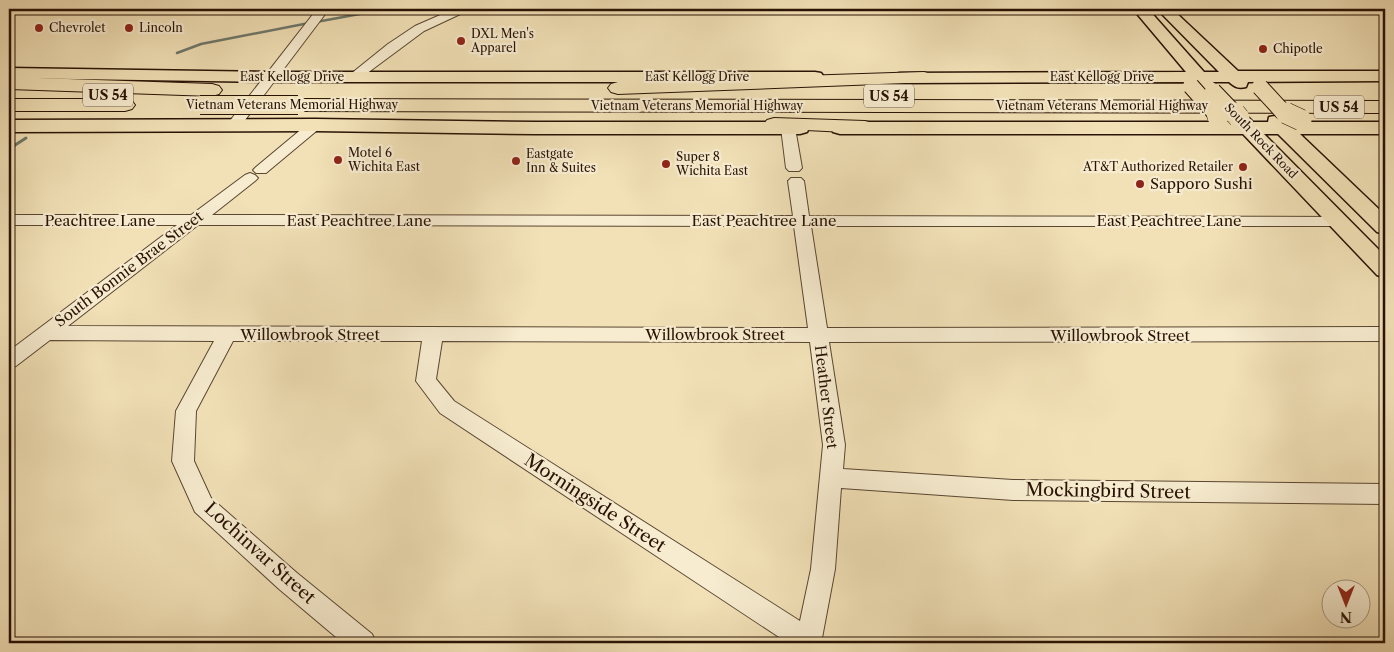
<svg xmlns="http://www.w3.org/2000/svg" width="1394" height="652" viewBox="0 0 1394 652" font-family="'Libre Caslon Text',serif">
  <rect width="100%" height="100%" fill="#f2e1b7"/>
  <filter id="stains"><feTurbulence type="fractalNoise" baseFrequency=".004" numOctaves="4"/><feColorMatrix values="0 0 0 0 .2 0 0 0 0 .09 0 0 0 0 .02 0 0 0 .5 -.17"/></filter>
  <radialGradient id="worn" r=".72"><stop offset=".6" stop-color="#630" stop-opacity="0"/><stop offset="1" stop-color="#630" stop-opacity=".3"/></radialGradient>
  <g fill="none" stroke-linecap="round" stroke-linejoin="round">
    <path stroke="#6d796c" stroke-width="2.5" d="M 316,22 L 387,9
      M 177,53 L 201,44 L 309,23"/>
    <path stroke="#6d796c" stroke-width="3" d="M 9,149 L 26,138"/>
    <g stroke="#5a4631" stroke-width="2">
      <path id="minor" d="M 317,9 L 329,9 L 239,128 L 229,128 L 227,125 L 229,122 Z
        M 454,9 L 471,9 L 424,31 L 358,80 L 353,81 L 347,77 L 388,44 L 415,26 Z
        M 315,121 L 322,125 L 320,128 L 266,173 L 256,173 L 253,170 L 256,167 L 310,122 Z
        M 788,124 L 795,128 L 802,168 L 799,171 L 789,171 L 786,168 L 781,128 Z
        M 250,173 L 255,175 L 258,178 L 255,181 L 212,215 L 793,216 L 788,181 L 791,178 L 801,178 L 804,181 L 809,216 L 1343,217 L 1345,221 L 1343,225 L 1337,226 L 811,226 L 827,328 L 1385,327 L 1385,341 L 829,342 L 845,445 L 843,469 L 1013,480 L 1385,484 L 1385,504 L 1013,500 L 841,488 L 835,569 L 822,638 L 824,643 L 788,643 L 440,413 L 416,381 L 422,341 L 233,341 L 196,411 L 194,461 L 211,498 L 297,573 L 372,634 L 376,643 L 343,643 L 279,589 L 195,512 L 172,461 L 176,411 L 214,341 L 50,340 L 16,366 L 9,368 L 9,351 L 177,225 L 9,225 L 9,215 L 191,215 L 245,175 ZM 198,225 L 794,226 L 808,328 L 68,326 ZM 442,341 L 810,342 L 823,445 L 811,569 L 800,621 L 454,401 L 436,379 Z"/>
    </g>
    <g stroke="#281204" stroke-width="3">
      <path id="major" d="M 1133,9 L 1148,9 L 1204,72 L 1219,72 L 1157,9 L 1172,9 L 1238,71 L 1385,71 L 1385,81 L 1248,82 L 1246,87 C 1238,89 1235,87 1229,82 L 1213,82 L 1215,84 L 1212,88 C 1204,90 1200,88 1195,82 L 900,83 L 894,82 L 891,78 L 894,74 L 900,73 L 1186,72 Z
        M 9,68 L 271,72 L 815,72 L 821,73 L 824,77 L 821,81 L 815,82 L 271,82 L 9,78 Z
        M 1241,115 L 1248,117 L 1253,122 L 1268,122 L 1269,117 C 1278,115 1282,116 1288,122 L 1385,122 L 1385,134 L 1300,134 L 1385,215 L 1385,234 L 1377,232 L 1278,134 L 1264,134 L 1385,256 L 1385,278 L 1377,275 L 1243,134 L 840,134 L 833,132 L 831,128 L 833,124 L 840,122 L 1233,122 L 1234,117 Z
        M 315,119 L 535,122 L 800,122 L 807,124 L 809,128 L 807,132 L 800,134 L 535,134 L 315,131 L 9,132 L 9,120 Z"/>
    </g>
    <g stroke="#281204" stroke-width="2">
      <path id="highway" d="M 924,72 L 931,74 L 933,78 L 931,82 L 618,94 L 611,92 L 608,88 L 611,84 L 618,82 Z
        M 9,77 L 212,84 L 219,86 L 222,90 L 219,94 L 212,96 L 9,89 Z
        M 9,99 L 125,99 L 132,101 L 135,105 L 132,109 L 125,111 L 9,111 Z
        M 298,99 L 1385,101 L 1385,113 L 298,111 L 291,109 L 288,105 L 291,101 Z
        M 774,118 L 865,121 L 872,123 L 875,127 L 872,131 L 865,133 L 767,128 L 764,124 L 767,120 Z"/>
    </g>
    <use href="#minor" fill="#f7ecd0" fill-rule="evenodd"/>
    <use href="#major" fill="#f2e1b7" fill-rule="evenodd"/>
    <use href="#highway" fill="#f2e1b7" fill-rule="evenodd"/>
    <g stroke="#281204" stroke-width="18" stroke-linecap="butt">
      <path id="major-bridge-far1" d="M 1191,86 L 1217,115
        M 1260,87 L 1283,112 L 1289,115
        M 1213,91 L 1236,115"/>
    </g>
    <g stroke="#281204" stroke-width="22" stroke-linecap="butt">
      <path id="major-bridge" d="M 1217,113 L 1218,117
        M 1235,113 L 1239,118
        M 1286,113 L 1301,120"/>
    </g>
    <g stroke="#281204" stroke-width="20" stroke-linecap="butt">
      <path id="highway-bridge" d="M 200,105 L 298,105"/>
    </g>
    <use href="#major-bridge-far1" stroke="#f2e1b7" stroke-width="16"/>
    <use href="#major-bridge" stroke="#f2e1b7" stroke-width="21"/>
    <use href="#highway-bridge" stroke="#f2e1b7" stroke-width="18"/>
  </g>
  <g fill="#8f2418" stroke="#f7ecd0" stroke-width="2">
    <circle cx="39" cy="28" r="5"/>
    <circle cx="129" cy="28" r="5"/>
    <circle cx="461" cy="41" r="5"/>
    <circle cx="1263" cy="49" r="5"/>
    <circle cx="338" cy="160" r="5"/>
    <circle cx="516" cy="161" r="5"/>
    <circle cx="666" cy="164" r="5"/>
    <circle cx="1243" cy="167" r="5"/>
    <circle cx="1140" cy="184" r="5"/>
  </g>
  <g text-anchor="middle" stroke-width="4.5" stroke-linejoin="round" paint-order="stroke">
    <g font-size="12" fill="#281204" stroke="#f7ecd0" text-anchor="start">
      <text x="49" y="32">Chevrolet</text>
      <text x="139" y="32">Lincoln</text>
      <text x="471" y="38">DXL Men's<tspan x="471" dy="14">Apparel</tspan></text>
      <text x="1273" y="53">Chipotle</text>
      <text x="348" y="157">Motel 6<tspan x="348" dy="14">Wichita East</tspan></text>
      <text x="526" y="158">Eastgate<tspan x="526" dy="14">Inn &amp; Suites</tspan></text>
      <text x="676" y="161">Super 8<tspan x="676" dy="14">Wichita East</tspan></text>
      <text x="1233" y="171" text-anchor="end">AT&amp;T Authorized Retailer</text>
    </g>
    <g font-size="12" fill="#281204" stroke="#f7ecd0">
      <text x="292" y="81">East Kellogg Drive</text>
      <text x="697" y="81">East Kellogg Drive</text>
      <text x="1102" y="81">East Kellogg Drive</text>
      <text x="292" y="109">Vietnam Veterans Memorial Highway</text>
      <text x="697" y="110">Vietnam Veterans Memorial Highway</text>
      <text x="1102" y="110">Vietnam Veterans Memorial Highway</text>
      <text transform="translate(1261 141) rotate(46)" y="4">South Rock Road</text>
    </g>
    <g fill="#f7ecd0" stroke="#665341" stroke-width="1">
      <rect x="83" y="83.5" width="50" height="23" rx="4"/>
      <rect x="864" y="84.5" width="50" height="23" rx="4"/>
      <rect x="1314" y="95.5" width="50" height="23" rx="4"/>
    </g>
    <g font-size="14" font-weight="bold" fill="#281204">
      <text x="108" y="100">US 54</text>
      <text x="889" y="101">US 54</text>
      <text x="1339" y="112">US 54</text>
    </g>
    <g font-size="15" fill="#281204" stroke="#f7ecd0" text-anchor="start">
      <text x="1150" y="189">Sapporo Sushi</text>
    </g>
    <g font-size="15" fill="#281204" stroke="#f7ecd0">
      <text x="100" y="226">Peachtree Lane</text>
      <text x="359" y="226">East Peachtree Lane</text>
      <text x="764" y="226">East Peachtree Lane</text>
      <text x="1169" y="226">East Peachtree Lane</text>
      <text transform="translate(129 269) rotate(-37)" y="5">South Bonnie Brae Street</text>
      <text x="310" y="340">Willowbrook Street</text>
      <text x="715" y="340">Willowbrook Street</text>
      <text x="1120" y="341">Willowbrook Street</text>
      <text transform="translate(826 397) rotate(83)" y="5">Heather Street</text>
    </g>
    <g font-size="18" fill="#281204" stroke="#f7ecd0">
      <text transform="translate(1108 491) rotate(1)" y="6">Mockingbird Street</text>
      <text transform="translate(595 503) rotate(33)" y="6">Morningside Street</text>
      <text transform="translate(260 553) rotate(42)" y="6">Lochinvar Street</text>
    </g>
  </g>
  <rect width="1394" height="652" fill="none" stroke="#f2e1b7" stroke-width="30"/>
  <rect x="10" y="10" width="1374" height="632" fill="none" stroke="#281204" stroke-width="2.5"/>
  <rect x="15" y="15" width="1364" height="622" fill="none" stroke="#281204"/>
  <g transform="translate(1346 604) rotate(180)"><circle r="24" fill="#f7ecd0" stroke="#a4957e"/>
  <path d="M0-4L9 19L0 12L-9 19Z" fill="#8f2418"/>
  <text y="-8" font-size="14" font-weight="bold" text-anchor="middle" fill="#281204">N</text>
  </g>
  <rect width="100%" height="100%" filter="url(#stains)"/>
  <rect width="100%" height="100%" fill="url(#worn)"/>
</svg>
